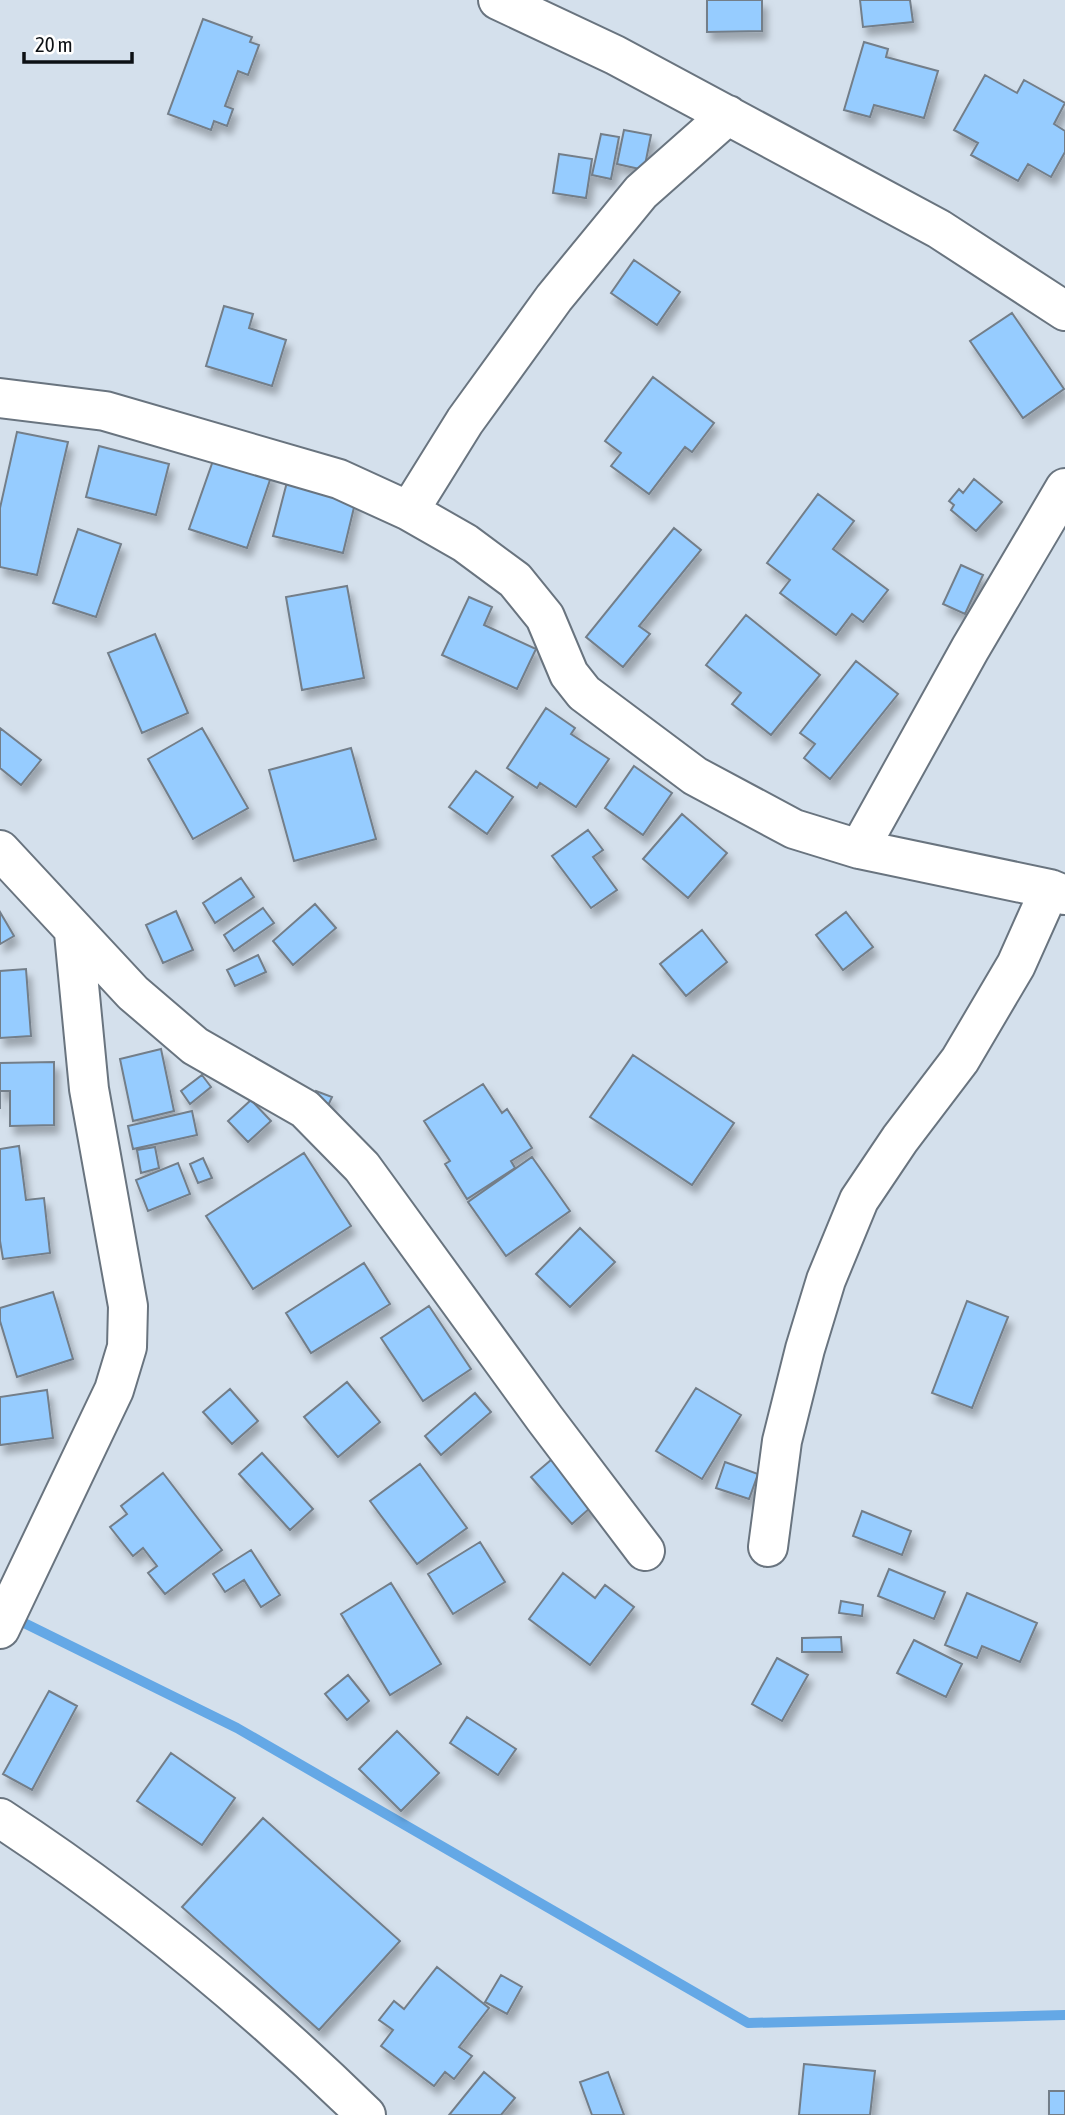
<svg xmlns="http://www.w3.org/2000/svg" width="1065" height="2115" viewBox="0 0 1065 2115" font-family="'Asap Condensed',sans-serif">
  <defs>
    <filter id="shadow"><feDropShadow dx="4.5" dy="8" stdDeviation="3.5" flood-color="#0004"/></filter>
  </defs>
  <rect width="100%" height="100%" fill="#d4e0ec"/>
  <g fill="none" stroke-linecap="round" stroke-linejoin="round">
    <path stroke="#64a8e6" stroke-width="10" d="M 12,1617 L 237,1728 L 748,2023 L 1065,2015"/>
  </g>
  <path fill="#96ccff" stroke="#737e89" stroke-width="2" filter="url(#shadow)" d="M 707,0 L 762,0 L 762,31 L 707,32 Z
    M 860,0 L 910,0 L 913,22 L 863,27 Z
    M 203,19 L 252,37 L 250,42 L 259,45 L 248,75 L 238,71 L 225,106 L 233,109 L 227,126 L 214,121 L 211,130 L 168,114 Z
    M 864,42 L 888,49 L 886,57 L 938,71 L 924,118 L 874,105 L 870,117 L 844,110 Z
    M 985,75 L 1017,93 L 1024,80 L 1065,103 L 1054,124 L 1065,131 L 1065,152 L 1051,177 L 1028,164 L 1018,181 L 971,155 L 978,143 L 954,130 Z
    M 624,130 L 651,135 L 644,170 L 617,164 Z
    M 601,134 L 619,137 L 611,179 L 592,175 Z
    M 559,154 L 592,159 L 586,198 L 553,193 Z
    M 634,260 L 680,292 L 657,325 L 611,293 Z
    M 224,306 L 253,314 L 249,328 L 286,340 L 272,386 L 206,366 Z
    M 1012,313 L 1064,389 L 1023,418 L 970,341 Z
    M 653,377 L 714,423 L 692,452 L 685,447 L 649,494 L 611,466 L 621,453 L 605,441 Z
    M 17,432 L 68,442 L 37,575 L 0,567 L 0,508 Z
    M 99,446 L 169,464 L 156,515 L 86,497 Z
    M 215,455 L 272,474 L 247,548 L 189,529 Z
    M 974,479 L 1002,502 L 976,531 L 951,510 L 954,505 L 949,501 L 959,489 L 963,493 Z
    M 287,482 L 356,499 L 343,553 L 273,536 Z
    M 818,494 L 854,521 L 833,549 L 888,590 L 863,622 L 852,614 L 836,635 L 780,593 L 790,580 L 767,563 Z
    M 674,528 L 701,550 L 639,626 L 650,634 L 623,667 L 586,637 Z
    M 78,529 L 121,544 L 96,617 L 53,603 Z
    M 961,565 L 983,575 L 965,614 L 943,604 Z
    M 347,586 L 364,678 L 302,690 L 286,597 Z
    M 469,597 L 492,607 L 484,625 L 536,649 L 517,689 L 442,655 Z
    M 746,615 L 820,675 L 771,735 L 732,704 L 741,693 L 706,665 Z
    M 155,634 L 188,713 L 142,733 L 108,653 Z
    M 856,661 L 898,694 L 830,779 L 804,758 L 815,744 L 800,733 Z
    M 546,708 L 575,728 L 571,734 L 609,759 L 576,807 L 540,783 L 537,788 L 507,768 Z
    M 0,728 L 41,760 L 21,785 L 0,768 Z
    M 202,728 L 248,808 L 193,839 L 148,759 Z
    M 351,748 L 376,839 L 294,861 L 269,770 Z
    M 634,766 L 672,793 L 643,835 L 605,808 Z
    M 476,771 L 513,797 L 487,834 L 449,807 Z
    M 682,814 L 727,853 L 688,898 L 643,859 Z
    M 588,830 L 603,850 L 593,857 L 617,890 L 591,908 L 552,856 Z
    M 241,878 L 254,897 L 215,923 L 203,903 Z
    M 315,904 L 336,928 L 293,965 L 273,941 Z
    M 263,908 L 274,923 L 234,951 L 224,935 Z
    M 176,911 L 193,950 L 163,963 L 146,925 Z
    M 0,912 L 14,936 L 0,944 Z
    M 846,912 L 873,947 L 843,970 L 816,935 Z
    M 702,930 L 727,962 L 686,996 L 660,964 Z
    M 258,955 L 266,972 L 235,986 L 227,970 Z
    M 26,969 L 31,1036 L 0,1038 L 0,971 Z
    M 161,1049 L 174,1111 L 133,1121 L 120,1059 Z
    M 633,1055 L 734,1123 L 692,1185 L 590,1117 Z
    M 54,1062 L 54,1125 L 10,1126 L 10,1091 L 0,1091 L 0,1109 L 0,1063 Z
    M 202,1075 L 211,1087 L 190,1104 L 181,1091 Z
    M 483,1084 L 502,1113 L 507,1109 L 532,1148 L 511,1161 L 515,1168 L 467,1199 L 445,1164 L 450,1161 L 424,1121 Z
    M 316,1091 L 332,1097 L 326,1110 L 311,1104 Z
    M 251,1100 L 271,1121 L 248,1142 L 228,1121 Z
    M 192,1111 L 197,1135 L 133,1149 L 128,1126 Z
    M 19,1146 L 26,1200 L 44,1198 L 50,1253 L 3,1259 L 0,1241 L 0,1149 Z
    M 155,1147 L 159,1168 L 141,1173 L 137,1150 Z
    M 304,1153 L 351,1226 L 253,1289 L 206,1216 Z
    M 532,1157 L 570,1211 L 506,1256 L 468,1202 Z
    M 203,1158 L 212,1178 L 198,1183 L 190,1164 Z
    M 178,1163 L 190,1194 L 148,1211 L 136,1180 Z
    M 580,1228 L 615,1262 L 570,1307 L 536,1274 Z
    M 364,1263 L 390,1304 L 311,1353 L 286,1313 Z
    M 53,1292 L 73,1359 L 17,1377 L 0,1321 L 0,1308 Z
    M 967,1301 L 1008,1317 L 972,1408 L 932,1393 Z
    M 429,1306 L 471,1369 L 423,1401 L 381,1338 Z
    M 347,1382 L 380,1422 L 338,1457 L 304,1417 Z
    M 696,1388 L 741,1415 L 702,1479 L 656,1451 Z
    M 230,1389 L 258,1421 L 232,1444 L 203,1412 Z
    M 47,1390 L 53,1438 L 0,1445 L 0,1397 Z
    M 475,1393 L 491,1412 L 441,1455 L 425,1436 Z
    M 262,1453 L 313,1509 L 290,1530 L 239,1474 Z
    M 558,1454 L 599,1500 L 572,1524 L 531,1477 Z
    M 725,1462 L 758,1474 L 749,1499 L 716,1488 Z
    M 420,1464 L 467,1528 L 417,1564 L 370,1501 Z
    M 163,1473 L 222,1550 L 165,1594 L 148,1573 L 157,1566 L 143,1548 L 133,1556 L 110,1527 L 127,1514 L 121,1506 Z
    M 862,1511 L 911,1531 L 902,1555 L 853,1536 Z
    M 480,1542 L 505,1582 L 453,1614 L 428,1574 Z
    M 251,1550 L 280,1595 L 261,1607 L 244,1580 L 225,1592 L 213,1574 Z
    M 889,1569 L 945,1592 L 934,1619 L 878,1596 Z
    M 563,1573 L 595,1598 L 605,1585 L 634,1607 L 590,1665 L 529,1619 Z
    M 391,1583 L 441,1664 L 390,1695 L 341,1614 Z
    M 967,1593 L 1037,1623 L 1020,1662 L 982,1646 L 977,1658 L 945,1645 Z
    M 841,1601 L 863,1605 L 862,1616 L 839,1613 Z
    M 841,1637 L 842,1652 L 802,1652 L 802,1638 Z
    M 914,1640 L 962,1664 L 946,1697 L 897,1673 Z
    M 777,1658 L 808,1675 L 782,1721 L 752,1704 Z
    M 348,1675 L 369,1701 L 347,1720 L 325,1694 Z
    M 49,1691 L 77,1706 L 32,1790 L 3,1774 Z
    M 467,1717 L 516,1749 L 498,1775 L 450,1743 Z
    M 397,1731 L 439,1773 L 401,1811 L 359,1769 Z
    M 171,1753 L 235,1798 L 202,1845 L 137,1801 Z
    M 263,1818 L 400,1941 L 319,2030 L 182,1907 Z
    M 437,1967 L 489,2008 L 459,2047 L 472,2056 L 454,2079 L 445,2072 L 434,2086 L 381,2046 L 393,2030 L 379,2020 L 394,2001 L 404,2009 Z
    M 501,1975 L 522,1987 L 507,2014 L 485,2002 Z
    M 804,2064 L 875,2071 L 870,2115 L 799,2115 Z
    M 484,2072 L 515,2098 L 501,2115 L 449,2115 Z
    M 608,2072 L 624,2115 L 592,2115 L 580,2082 Z
    M 1049,2091 L 1065,2091 L 1065,2115 L 1049,2115 Z"/>
  <g fill="none" stroke-linecap="round" stroke-linejoin="round">
    <g stroke="#69747f" stroke-width="42">
      <path id="minor" d="M 498,0 L 615,55 L 939,229 L 1065,311
        M 0,398 L 105,411 L 339,479 L 409,511 L 465,543 L 515,580 L 545,617 L 569,674 L 584,693 L 695,776 L 794,829 L 859,849 L 1050,889 L 1065,895
        M 409,511 L 465,421 L 554,298 L 641,192 L 728,115
        M 859,849 L 970,649 L 1065,488
        M 0,850 L 133,993 L 195,1046 L 305,1109 L 362,1167 L 545,1419 L 645,1551
        M 768,1547 L 782,1441 L 805,1349 L 826,1280 L 859,1200 L 900,1139 L 960,1060 L 1016,965 L 1050,889
        M 0,1629 L 114,1390 L 127,1347 L 128,1306 L 89,1089 L 74,933
        M 0,1818 C 132,1904 253,2005 366,2115"/>
    </g>
    <use href="#minor" stroke="#fff" stroke-width="38"/>
  </g>
  <path d="M24 52v10h108v-10" fill="none" stroke="#0d1115" stroke-width="3.5"/>
  <text x="35" y="52" font-size="21" fill="#0d1115" stroke="#ffffff" stroke-width="5" paint-order="stroke">20 m</text>
</svg>
